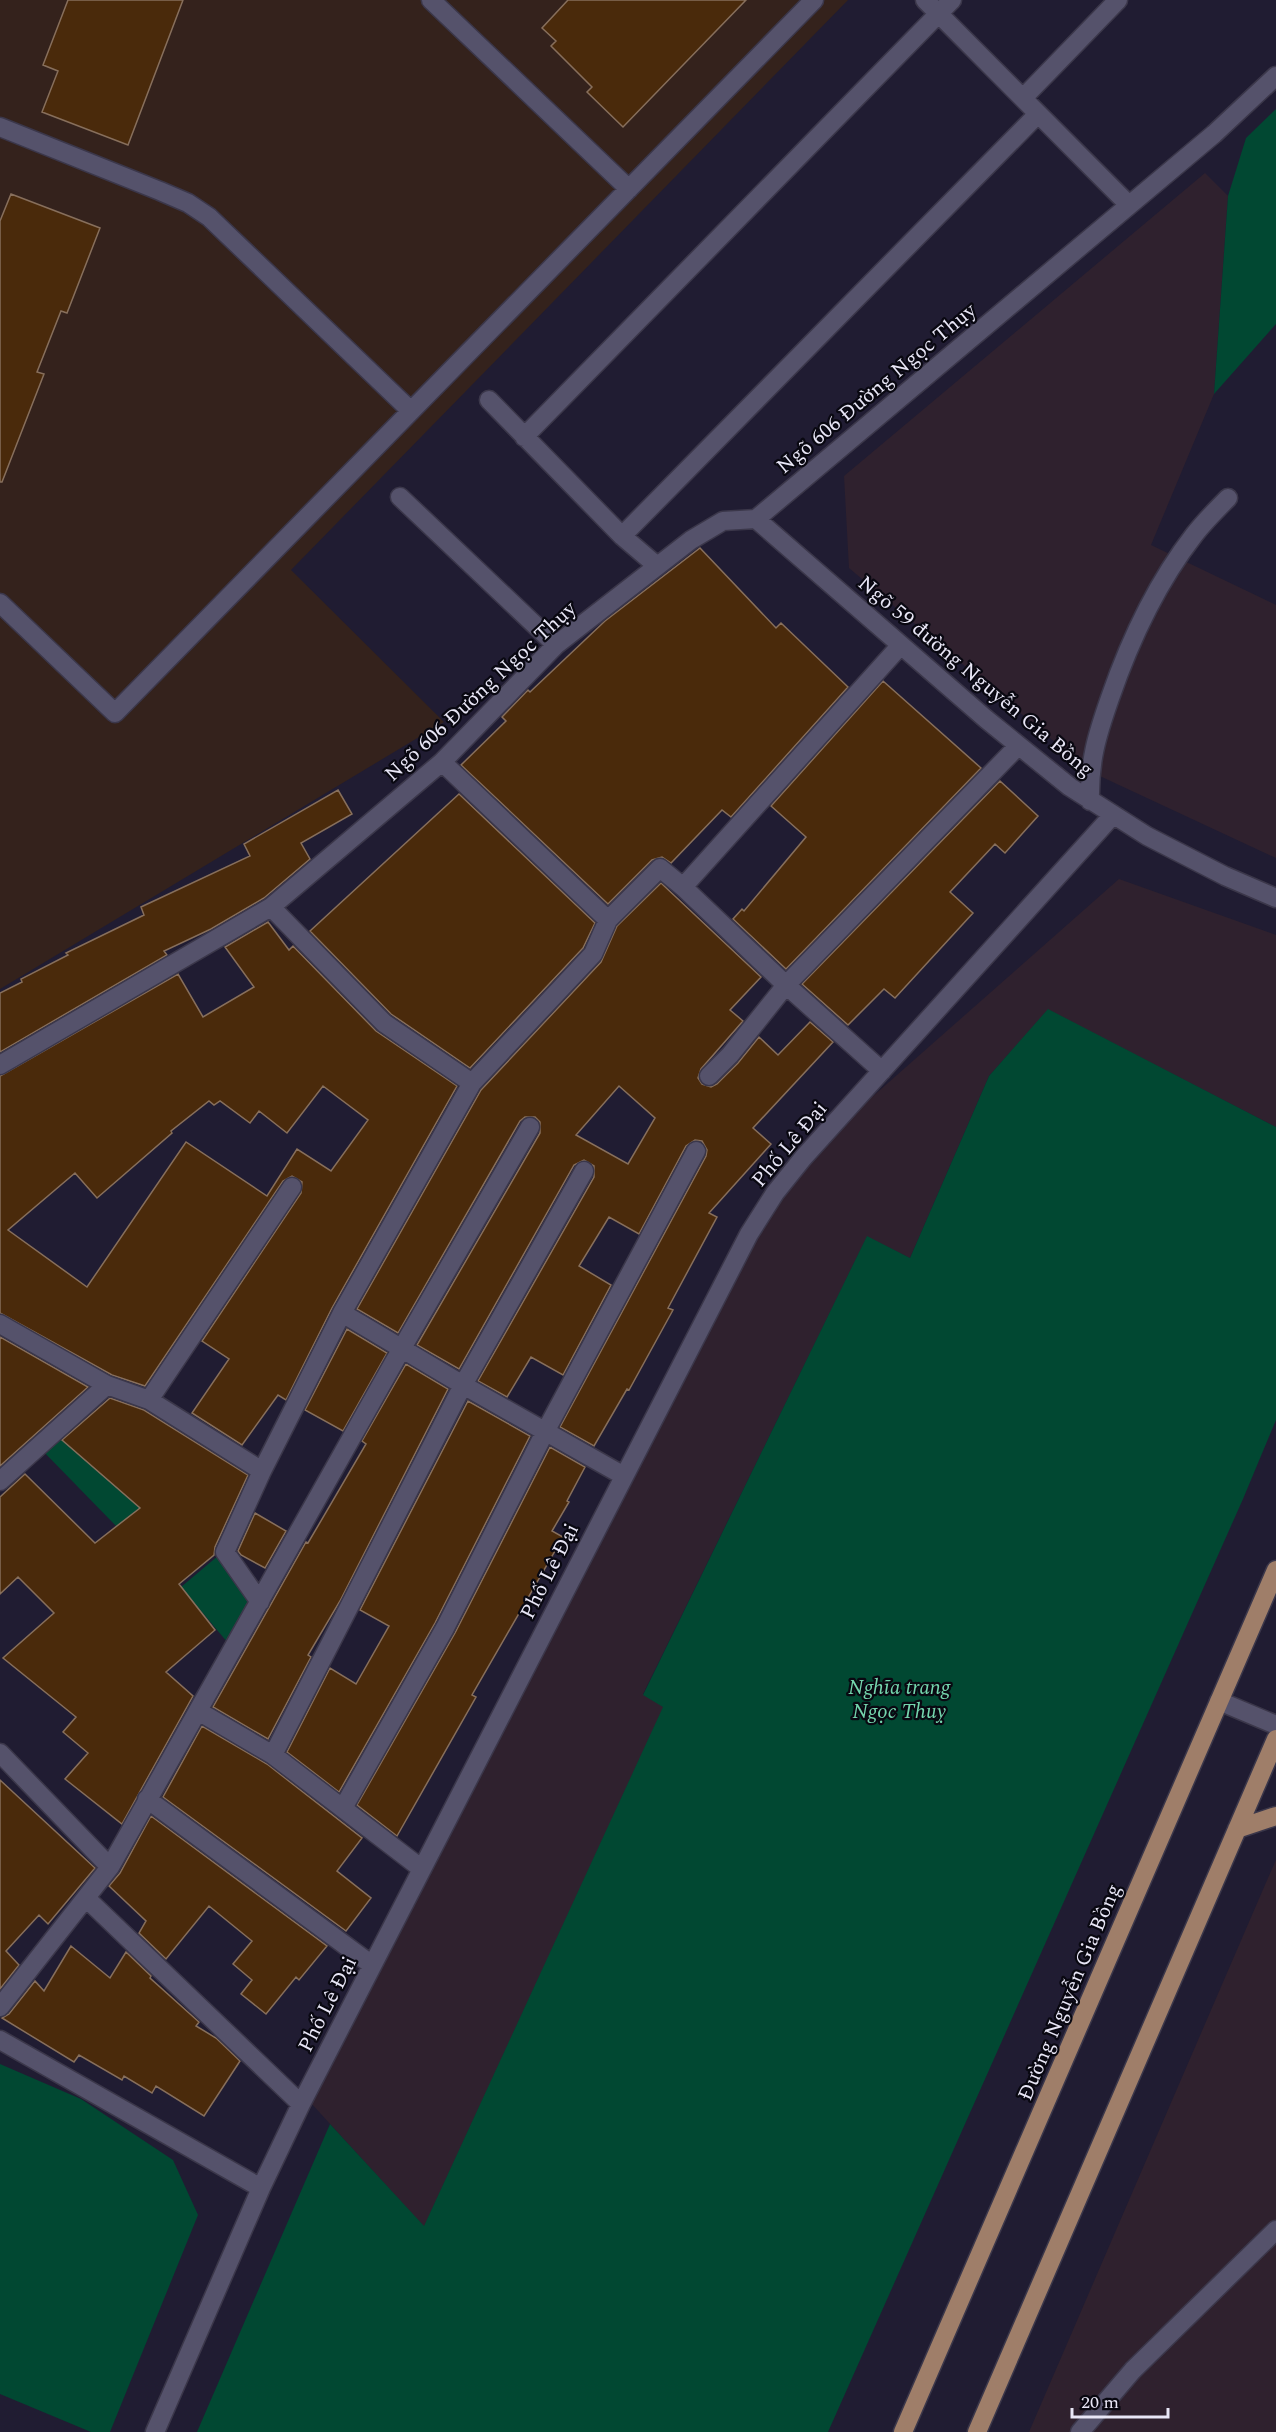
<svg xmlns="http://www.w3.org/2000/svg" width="1276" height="2432" viewBox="0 0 1276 2432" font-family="Spectral,serif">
  <rect width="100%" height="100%" fill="#201c32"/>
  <path fill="#2f212e" d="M 1205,173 L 1228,196 L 1214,394 L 1151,545 L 1276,605 L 1276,858 L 1089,771 L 849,568 L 844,476 Z
    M 1119,879 L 1276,935 L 1276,1127 L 1048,1010 L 989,1076 L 910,1258 L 867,1237 L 643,1694 L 664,1707 L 424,2227 L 310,2102 L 624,1476 L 803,1158 Z
    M 1276,1860 L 1276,2432 L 1029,2432 L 1268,1878 Z"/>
  <path fill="#34221c" d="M 0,0 L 848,0 L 291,570 L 444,722 L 0,989 Z"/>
  <path fill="#014832" d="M 1276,109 L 1276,324 L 1214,394 L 1228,196 L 1246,138 Z
    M 1048,1009 L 1276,1127 L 1276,1420 L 1243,1499 L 828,2432 L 197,2432 L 330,2124 L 424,2226 L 663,1707 L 643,1695 L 867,1236 L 910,1258 L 989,1076 Z
    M 54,1433 L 140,1508 L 117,1527 L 39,1447 Z
    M 219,1555 L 258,1606 L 233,1649 L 181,1587 Z
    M 0,2064 L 81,2099 L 173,2160 L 198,2215 L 110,2432 L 91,2432 L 0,2394 Z"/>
  <path fill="#4a2a0b" stroke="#876f5c" stroke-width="1.5" fill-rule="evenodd" d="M 68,0 L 183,0 L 128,145 L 42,112 L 58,71 L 43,65 Z
    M 568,0 L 746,0 L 623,127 L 587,92 L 592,87 L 551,46 L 556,41 L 542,28 Z
    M 11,194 L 100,228 L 67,313 L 61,311 L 37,372 L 44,374 L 2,482 L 0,482 L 0,221 Z
    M 700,548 L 776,628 L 781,623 L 848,687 L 731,817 L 722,810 L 671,863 L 662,857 L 652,860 L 608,904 L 461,765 L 506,721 L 502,717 L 528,690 L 530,692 L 605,621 Z
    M 883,681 L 981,768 L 786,969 L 733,919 L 742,909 L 744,911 L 806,837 L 771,806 Z
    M 1000,781 L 1038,816 L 1005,853 L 995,844 L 950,892 L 973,913 L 895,998 L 884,989 L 848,1025 L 802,984 Z
    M 338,790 L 352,814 L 301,843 L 310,859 L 264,898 L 211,929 L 164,951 L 167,955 L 0,1052 L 0,993 L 22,982 L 21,979 L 68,955 L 66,953 L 144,915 L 141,907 L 250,856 L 244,844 Z
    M 459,794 L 595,923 L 583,948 L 470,1068 L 391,1014 L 310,931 Z
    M 661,883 L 761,977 L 730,1010 L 743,1021 L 701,1069 L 698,1078 L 702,1084 L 711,1087 L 717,1084 L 738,1063 L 759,1037 L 778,1055 L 810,1022 L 833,1042 L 753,1128 L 771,1144 L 709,1213 L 717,1217 L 668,1308 L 673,1310 L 629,1390 L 627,1389 L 594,1446 L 560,1427 L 706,1156 L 707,1150 L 702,1141 L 695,1140 L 686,1146 L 639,1234 L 609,1217 L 579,1266 L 611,1285 L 563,1375 L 531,1357 L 507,1397 L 478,1381 L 594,1177 L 594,1166 L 584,1160 L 574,1165 L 459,1369 L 417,1345 L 540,1133 L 540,1122 L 535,1117 L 525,1117 L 520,1121 L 398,1333 L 357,1309 L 481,1090 L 601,962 L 617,926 ZM 619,1086 L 655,1118 L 628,1164 L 576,1135 Z
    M 268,922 L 289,950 L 293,946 L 376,1031 L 457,1086 L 332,1308 L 286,1400 L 278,1395 L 242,1445 L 192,1413 L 229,1359 L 202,1341 L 301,1193 L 302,1182 L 292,1176 L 283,1181 L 145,1386 L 112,1375 L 0,1313 L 0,1076 L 178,974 L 203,1017 L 254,987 L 225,947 ZM 323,1086 L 368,1120 L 331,1171 L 297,1149 L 267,1196 L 186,1142 L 87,1287 L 8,1230 L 75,1173 L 97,1198 L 172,1133 L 171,1131 L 209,1101 L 214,1105 L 220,1101 L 250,1123 L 259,1111 L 287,1133 Z
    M 347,1329 L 387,1353 L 343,1431 L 305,1410 Z
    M 0,1337 L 88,1387 L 0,1466 Z
    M 406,1364 L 448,1389 L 340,1601 L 308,1655 L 311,1657 L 268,1739 L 213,1707 L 306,1542 L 308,1543 L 366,1444 L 362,1441 Z
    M 110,1398 L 144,1410 L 248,1475 L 215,1547 L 214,1555 L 179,1584 L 215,1630 L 166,1672 L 193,1696 L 122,1824 L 65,1779 L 88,1753 L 63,1732 L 76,1717 L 3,1658 L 54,1613 L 18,1577 L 0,1594 L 0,1497 L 25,1474 L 95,1543 L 140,1508 L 62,1440 Z
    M 468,1401 L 530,1436 L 435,1623 L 339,1792 L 287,1752 L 330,1668 L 356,1684 L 389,1626 L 360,1610 Z
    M 550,1447 L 585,1467 L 567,1501 L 569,1502 L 552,1531 L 563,1537 L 472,1695 L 476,1697 L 397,1836 L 357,1805 L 455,1633 Z
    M 255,1513 L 286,1531 L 265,1568 L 241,1555 L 238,1551 Z
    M 202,1726 L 267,1764 L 362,1838 L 337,1871 L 371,1898 L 346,1931 L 163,1797 Z
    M 0,1780 L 95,1868 L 48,1924 L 39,1915 L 6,1951 L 19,1965 L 0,1989 Z
    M 151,1816 L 327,1946 L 299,1980 L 296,1977 L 266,2014 L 241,1994 L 252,1980 L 233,1964 L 252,1941 L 209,1906 L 166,1959 L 139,1933 L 146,1921 L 109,1886 L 120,1873 Z
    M 71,1946 L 110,1978 L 126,1952 L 151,1976 L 150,1978 L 199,2022 L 196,2026 L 216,2038 L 240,2061 L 204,2116 L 156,2086 L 152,2093 L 124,2076 L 122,2080 L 79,2055 L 74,2062 L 2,2018 L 9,2014 L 35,1981 L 44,1991 Z"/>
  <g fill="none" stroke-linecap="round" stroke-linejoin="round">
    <g stroke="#3b374a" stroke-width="21">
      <path id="minor" d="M 431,0 L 629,189
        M 925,0 L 1129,205
        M 1023,98 L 1118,0
        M 0,127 L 160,191 L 188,203 L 209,217 L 411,411
        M 489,400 L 622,536 L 656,565
        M 524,437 L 952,0
        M 400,497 L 556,645
        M 756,519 L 986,719 L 1070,787 L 1147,836 L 1225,876 L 1276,898
        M 622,536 L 1038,114
        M 0,603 L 115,713 L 814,0
        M 442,762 L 608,920
        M 1090,801 C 1089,761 1097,735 1110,698 C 1130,640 1156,584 1194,535 C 1204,522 1216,510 1228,498
        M 683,887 L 900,646
        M 271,907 L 384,1023 L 472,1083
        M 0,1065 L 271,907 L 442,762 L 556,645 L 691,540 L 723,521 L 756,519 L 1214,134 L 1276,76
        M 709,1076 L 730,1055 L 786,985 L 1018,746
        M 342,1313 L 463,1385 L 624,1476
        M 0,1324 L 107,1385 L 149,1400 L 262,1471
        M 149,1400 L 292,1187
        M 0,1481 L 107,1385
        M 260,1602 L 225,1552 L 262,1471 L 342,1313 L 472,1083 L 593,954 L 608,920 L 660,868 L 683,887 L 786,985 L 882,1071
        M 1219,1701 L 1276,1725
        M 198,1711 L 273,1755 L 422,1869
        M 0,1753 L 110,1867
        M 273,1755 L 463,1385 L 584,1171
        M 147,1799 L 372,1965
        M 343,1808 L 445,1628 L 545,1432 L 696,1151
        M 86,1898 L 301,2104
        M 0,2007 L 110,1867 L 402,1348 L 530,1127
        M 0,2040 L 261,2188
        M 155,2432 L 261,2188 L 301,2104 L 749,1234 L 775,1193 L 803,1158 L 1112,816
        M 1080,2432 L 1133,2370 L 1276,2230"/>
    </g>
    <g stroke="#3b374a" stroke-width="21">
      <path id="major" d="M 1237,1829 L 1276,1816
        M 903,2432 L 1276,1570
        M 977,2432 L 1276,1739"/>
    </g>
    <use href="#minor" stroke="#55526b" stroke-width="18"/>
    <use href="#major" stroke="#9f7e69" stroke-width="18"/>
  </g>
  <g text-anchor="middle" stroke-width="4.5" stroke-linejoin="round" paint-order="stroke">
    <g font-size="21" fill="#e8e6f6" stroke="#090811">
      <text transform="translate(876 388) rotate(-40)" y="7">Ngõ 606 Đường Ngọc Thụy</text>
      <text transform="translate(976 676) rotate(40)" y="7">Ngõ 59 đường Nguyễn Gia Bồng</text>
      <text transform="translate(480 691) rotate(-43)" y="7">Ngõ 606 Đường Ngọc Thụy</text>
      <text transform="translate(789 1144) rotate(-50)" y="7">Phố Lê Đại</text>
      <text transform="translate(549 1571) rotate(-63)" y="7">Phố Lê Đại</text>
      <text transform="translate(1069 1992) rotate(-67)" y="7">Đường Nguyễn Gia Bồng</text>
      <text transform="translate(327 2004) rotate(-63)" y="7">Phố Lê Đại</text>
    </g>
    <g font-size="21" font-style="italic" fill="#74d5ad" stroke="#090811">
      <text x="899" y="1694">Nghĩa trang<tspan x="899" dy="24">Ngọc Thuỵ</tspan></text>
    </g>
  </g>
  <path d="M1072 2408v9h96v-9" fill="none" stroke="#e8e6f6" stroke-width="3"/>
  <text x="1081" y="2408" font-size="18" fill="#e8e6f6" stroke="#090811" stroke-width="4.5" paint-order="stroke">20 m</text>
</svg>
